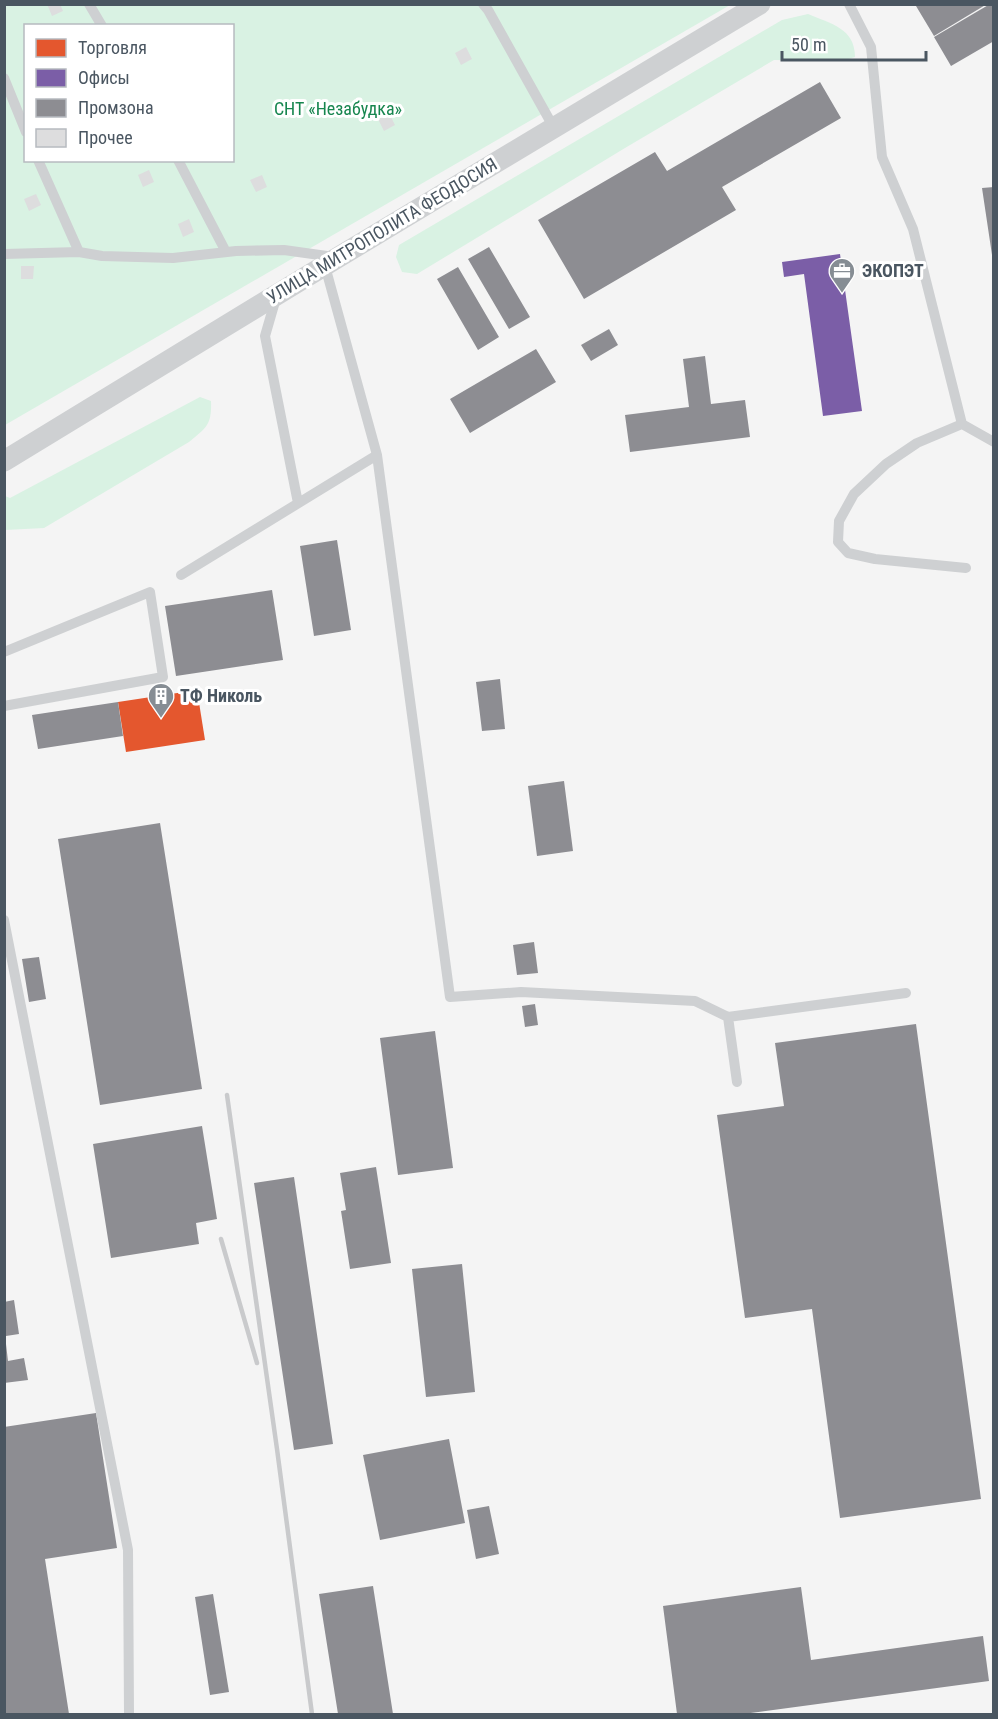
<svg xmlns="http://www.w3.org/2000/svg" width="998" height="1719" viewBox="0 0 998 1719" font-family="'Roboto Condensed',sans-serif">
  <rect width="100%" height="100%" fill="#f4f4f4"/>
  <path fill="#d9f2e3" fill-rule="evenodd" d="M 5,5 L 730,5 L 5,425 ZM 26,26 L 232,26 L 232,160 L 26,160 Z
    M 808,14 C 831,24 855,28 855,57 L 842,61 L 774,60 L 625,148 L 417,274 L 402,272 L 396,257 L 399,245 L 782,20 Z
    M 200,397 L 211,401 C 212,425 206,428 189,442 L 44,528 L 5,530 L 5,496 L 10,498 Z"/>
  <path fill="#e4572e" d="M 197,690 L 205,740 L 126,752 L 118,702 Z"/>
  <path fill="#7b5ea7" d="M 840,254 L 862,411 L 823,416 L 804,274 L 784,277 L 782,262 Z"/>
  <path fill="#8d8d92" d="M 918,4 L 987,4 L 934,36 L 916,6 Z
    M 990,4 L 994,4 L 994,41 L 951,66 L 934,37 Z
    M 820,82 L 841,118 L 722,187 L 736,210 L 584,299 L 538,220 L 655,152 L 667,171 Z
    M 994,187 L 994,255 L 992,255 L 982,188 Z
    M 489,247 L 530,317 L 509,329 L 468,259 Z
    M 458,267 L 499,337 L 478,350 L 437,279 Z
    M 609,329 L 618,345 L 591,361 L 581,345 Z
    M 536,349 L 556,382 L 470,433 L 450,399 Z
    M 705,356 L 711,404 L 745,400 L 750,437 L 630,452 L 625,415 L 689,407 L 683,359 Z
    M 337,540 L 351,630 L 314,636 L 300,546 Z
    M 272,590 L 283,660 L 176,676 L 165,606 Z
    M 500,679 L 505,729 L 482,731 L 476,682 Z
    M 118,702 L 123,736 L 38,749 L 32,715 Z
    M 564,781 L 573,851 L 537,856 L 528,786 Z
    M 160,823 L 202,1089 L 100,1105 L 58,839 Z
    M 534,942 L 538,973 L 517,975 L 513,945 Z
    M 39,957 L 46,999 L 29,1002 L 22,959 Z
    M 535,1004 L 538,1025 L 525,1027 L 522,1006 Z
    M 916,1024 L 981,1499 L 840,1518 L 812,1309 L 745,1318 L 717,1115 L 784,1106 L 775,1043 Z
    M 435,1031 L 453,1168 L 398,1175 L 380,1038 Z
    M 202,1126 L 217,1219 L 196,1223 L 199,1244 L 111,1258 L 93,1144 Z
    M 376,1167 L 391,1263 L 350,1269 L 341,1211 L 346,1210 L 340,1173 Z
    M 294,1177 L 333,1444 L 294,1450 L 254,1183 Z
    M 462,1264 L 475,1392 L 426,1397 L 412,1269 Z
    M 14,1300 L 19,1334 L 6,1336 L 4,1302 Z
    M 4,1344 L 6,1344 L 8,1361 L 24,1358 L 28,1380 L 4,1383 Z
    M 96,1413 L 117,1548 L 45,1559 L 69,1714 L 4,1714 L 4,1427 Z
    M 449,1439 L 465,1523 L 380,1540 L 363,1455 Z
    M 489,1506 L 499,1554 L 476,1559 L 467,1510 Z
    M 373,1586 L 393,1714 L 338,1714 L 319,1594 Z
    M 801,1587 L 811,1660 L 983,1636 L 989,1681 L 743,1714 L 677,1714 L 663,1606 Z
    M 213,1594 L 229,1692 L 210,1695 L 195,1597 Z"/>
  <path fill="#ddddde" d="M 47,4 L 60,4 L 63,11 L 52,16 Z
    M 466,47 L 472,59 L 461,65 L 455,53 Z
    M 389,113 L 395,125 L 384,131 L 378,119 Z
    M 149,170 L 154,182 L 143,187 L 138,175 Z
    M 262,175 L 267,187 L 256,192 L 250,180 Z
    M 36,194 L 41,205 L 29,211 L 24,199 Z
    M 189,219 L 194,232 L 183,237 L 178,224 Z
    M 21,266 L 34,266 L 33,279 L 21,279 Z"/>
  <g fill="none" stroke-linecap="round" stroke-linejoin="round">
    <path stroke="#ced0d2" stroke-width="10" d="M 89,4 L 102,26
      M 483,4 L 488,10 L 554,128
      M 849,4 L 871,47 L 882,157 L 913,229 L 962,424 L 994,442
      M 4,78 L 26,132
      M 38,160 L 79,252
      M 178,160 L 226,252
      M 4,254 L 79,252 L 102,256 L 173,258 L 236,251 L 284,250 L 334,257
      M 325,266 L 377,455 L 450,997 L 521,992 L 695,1001 L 728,1017
      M 276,298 L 265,336 L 298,503
      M 962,424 L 917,443 L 886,464 L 854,494 L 839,521 L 838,542 L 848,553 L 875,559 L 966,568
      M 181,575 L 377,455
      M 4,652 L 150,592 L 163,677 L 4,706
      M 4,920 L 128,1550 L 129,1714
      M 737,1082 L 728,1017 L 906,993"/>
    <path stroke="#ced0d2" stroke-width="21" d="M 4,461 L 337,258 L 760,4"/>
    <path stroke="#c9cacc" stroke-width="4.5" d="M 227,1095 L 277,1449 L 312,1714
      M 221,1239 L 257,1363"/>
  </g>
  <defs>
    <g id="office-pin" transform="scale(1.35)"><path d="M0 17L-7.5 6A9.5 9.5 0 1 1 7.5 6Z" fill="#868d94" stroke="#fff"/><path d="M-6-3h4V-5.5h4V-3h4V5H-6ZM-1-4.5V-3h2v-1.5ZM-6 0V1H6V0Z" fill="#fff"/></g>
    <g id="building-pin" transform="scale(1.35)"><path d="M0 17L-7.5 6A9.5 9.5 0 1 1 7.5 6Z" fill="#868d94" stroke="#fff"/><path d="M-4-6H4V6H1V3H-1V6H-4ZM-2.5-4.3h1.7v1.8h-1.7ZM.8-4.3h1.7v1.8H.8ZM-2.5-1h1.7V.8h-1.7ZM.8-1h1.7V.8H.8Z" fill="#fff"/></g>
  </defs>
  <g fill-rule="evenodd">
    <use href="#office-pin" x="842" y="271"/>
    <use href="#building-pin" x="161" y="696"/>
  </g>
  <g text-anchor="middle" stroke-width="6" stroke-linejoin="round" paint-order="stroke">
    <g font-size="18" fill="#17864f" stroke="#fff">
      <text x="338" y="115">СНТ «Незабудка»</text>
    </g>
    <g font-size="18" fill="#4a5661" stroke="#fff">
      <text transform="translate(382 231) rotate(-31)" y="6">УЛИЦА МИТРОПОЛИТА ФЕОДОСИЯ</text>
    </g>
    <g font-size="18" font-weight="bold" fill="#4a5661" stroke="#fff" text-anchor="start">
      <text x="862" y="277">ЭКОПЭТ</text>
      <text x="180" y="702">ТФ Николь</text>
    </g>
  </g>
  <rect width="998" height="1719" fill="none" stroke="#4a5661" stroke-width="12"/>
  <rect x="24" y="24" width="210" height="138" fill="#ffffff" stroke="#b7bbc0" stroke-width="1.5"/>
  <rect x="36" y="39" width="30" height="18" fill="#e4572e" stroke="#b7bbc0" stroke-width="1.5"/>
  <text x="78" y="54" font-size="18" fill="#4a5661">Торговля</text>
  <rect x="36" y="69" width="30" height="18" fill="#7b5ea7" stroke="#b7bbc0" stroke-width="1.5"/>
  <text x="78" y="84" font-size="18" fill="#4a5661">Офисы</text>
  <rect x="36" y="99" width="30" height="18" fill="#8d8d92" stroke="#b7bbc0" stroke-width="1.5"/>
  <text x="78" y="114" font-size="18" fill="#4a5661">Промзона</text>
  <rect x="36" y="129" width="30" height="18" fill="#ddddde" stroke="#b7bbc0" stroke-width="1.5"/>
  <text x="78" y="144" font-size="18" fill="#4a5661">Прочее</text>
  <path d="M782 51v9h144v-9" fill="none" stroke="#4a5661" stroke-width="3"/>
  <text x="791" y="51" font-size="18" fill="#4a5661" stroke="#ffffff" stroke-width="4.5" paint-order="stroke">50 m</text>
</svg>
